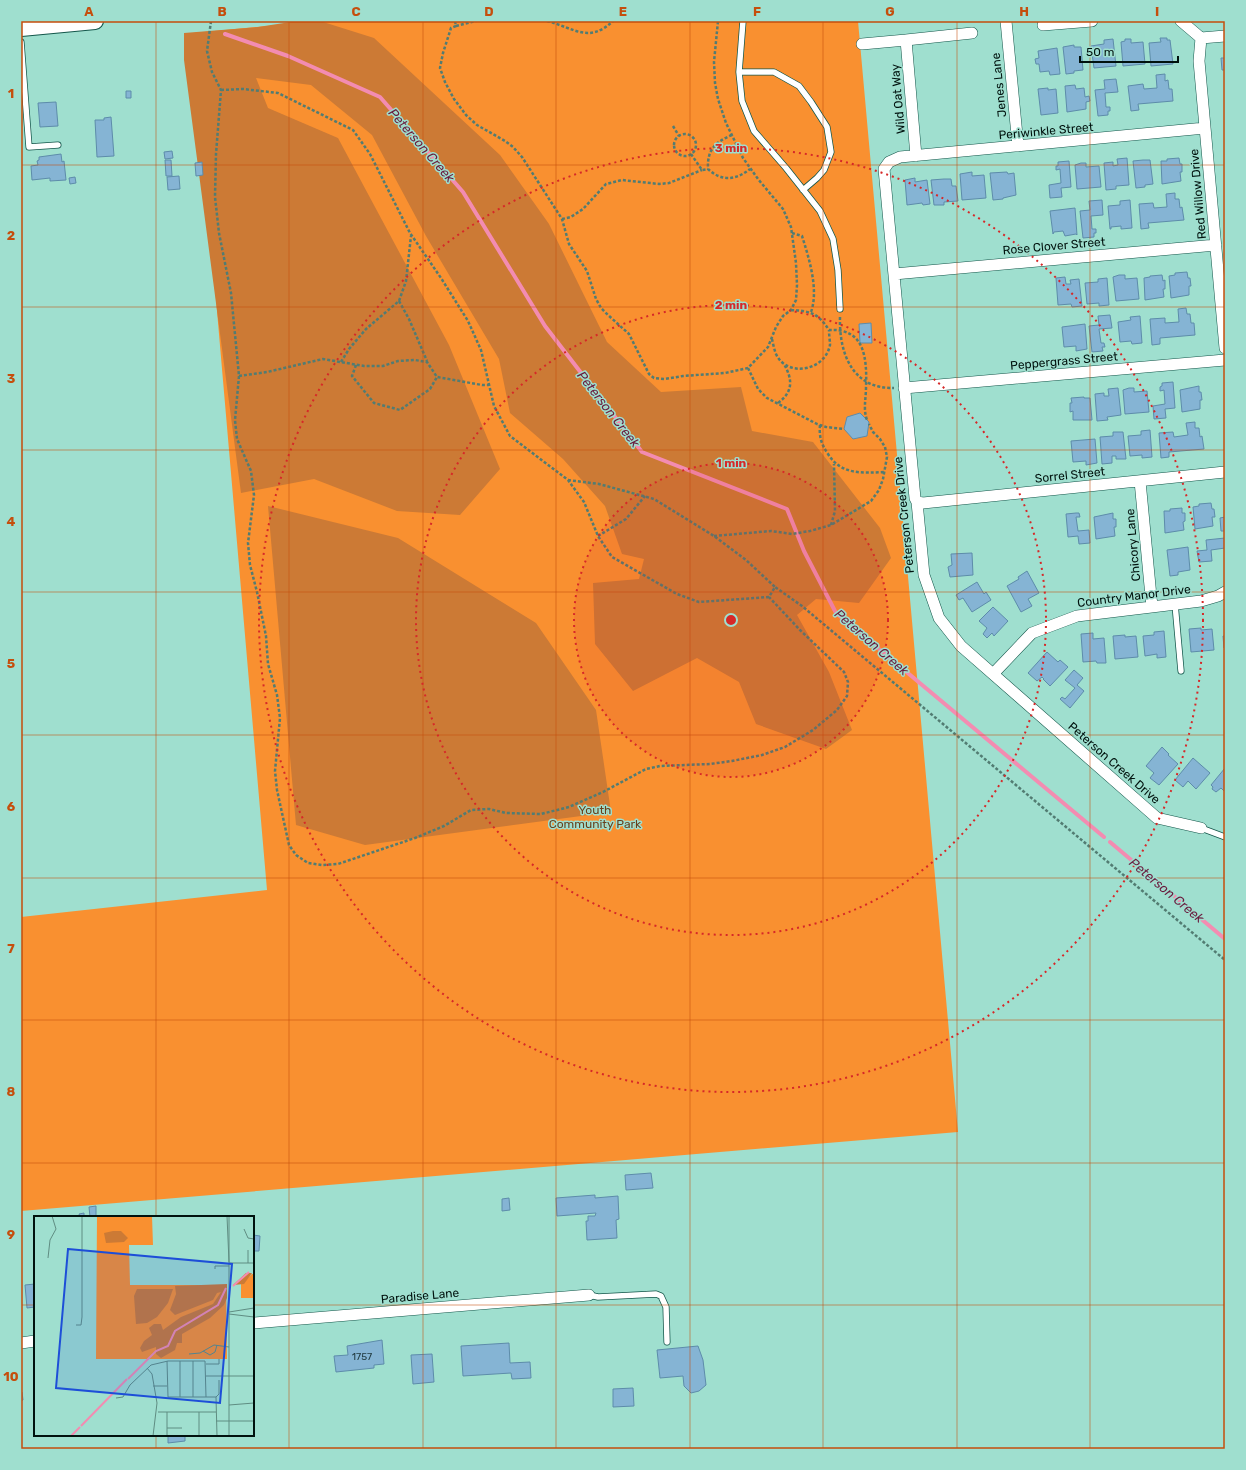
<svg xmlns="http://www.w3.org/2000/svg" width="1246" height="1470" viewBox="0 0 1246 1470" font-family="Rubik,sans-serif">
  <rect width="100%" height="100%" fill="#9fdfcf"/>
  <path fill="#f99030" d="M 321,21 L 858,21 L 958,1132 L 21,1211 L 21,917 L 267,890 L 193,33 Z"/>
  <path fill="#cc7a35" d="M 297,21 L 320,21 L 374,38 L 500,155 L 549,224 L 607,342 L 661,392 L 741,387 L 752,431 L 813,442 L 880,528 L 891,558 L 859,603 L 816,599 L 797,615 L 829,672 L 852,730 L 826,749 L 756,724 L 739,682 L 697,658 L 633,691 L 595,644 L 593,583 L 639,579 L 644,559 L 622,554 L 605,506 L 563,459 L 510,413 L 499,359 L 426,236 L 372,135 L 311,85 L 256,78 L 268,108 L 338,138 L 449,345 L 500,469 L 460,515 L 397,511 L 314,479 L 241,493 L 184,60 L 184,33 L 258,27 Z
    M 268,506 L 398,538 L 536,623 L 596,710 L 611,812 L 365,845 L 296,825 Z"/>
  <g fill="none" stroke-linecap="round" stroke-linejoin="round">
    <path stroke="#f38cb1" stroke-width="4" d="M 225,34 L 288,56 L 380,97 L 463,192 L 545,326 L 642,452 L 787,509 L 804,551 L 836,613 L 1104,837
      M 1110,842 L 1225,939"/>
  </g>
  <path fill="#85b4d4" stroke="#5d8caa" d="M 1160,38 L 1167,38 L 1167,40 L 1170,40 L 1173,64 L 1151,66 L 1149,43 L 1161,42 Z
    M 1113,39 L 1116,66 L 1094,68 L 1091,46 L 1104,44 L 1104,40 Z
    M 1125,39 L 1131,39 L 1131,43 L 1143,42 L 1145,64 L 1123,66 L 1121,42 L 1125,41 Z
    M 1074,45 L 1074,47 L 1081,47 L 1083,70 L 1074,71 L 1074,73 L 1066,74 L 1063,47 Z
    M 1057,48 L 1060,74 L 1050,75 L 1049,71 L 1040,72 L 1039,64 L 1036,64 L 1035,59 L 1039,58 L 1038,51 Z
    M 1221,58 L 1225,58 L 1225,70 L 1222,70 Z
    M 1165,74 L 1165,81 L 1168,80 L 1169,89 L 1172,89 L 1173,101 L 1138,104 L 1139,110 L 1131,111 L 1128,86 L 1143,84 L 1144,89 L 1157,88 L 1156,75 Z
    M 1116,79 L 1118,92 L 1105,93 L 1106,107 L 1110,107 L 1110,111 L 1108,111 L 1108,115 L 1098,116 L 1095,90 L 1105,89 L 1104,80 Z
    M 1075,85 L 1076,89 L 1084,88 L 1085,97 L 1089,96 L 1090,101 L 1086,102 L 1086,109 L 1067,112 L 1065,86 Z
    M 1048,88 L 1048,90 L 1056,89 L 1058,113 L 1041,115 L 1038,89 Z
    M 126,91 L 131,91 L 131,98 L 126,98 Z
    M 56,102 L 58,126 L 40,127 L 38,103 Z
    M 111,117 L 114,156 L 97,157 L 95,120 L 104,120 L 104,118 Z
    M 172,151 L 173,158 L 165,159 L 164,152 Z
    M 61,154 L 62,162 L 64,161 L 66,180 L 50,181 L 50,178 L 32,180 L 31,166 L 38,165 L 37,161 L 39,160 L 39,157 Z
    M 1127,158 L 1129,185 L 1116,186 L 1116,189 L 1106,190 L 1104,163 L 1113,162 L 1113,166 L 1118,165 L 1117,159 Z
    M 1179,158 L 1180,164 L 1182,164 L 1182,172 L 1180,172 L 1181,181 L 1162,184 L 1161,161 L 1167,161 L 1167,159 Z
    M 165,160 L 171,160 L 172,176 L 166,176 Z
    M 1143,160 L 1150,160 L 1153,184 L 1145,185 L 1145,187 L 1136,188 L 1133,161 Z
    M 1069,161 L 1071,187 L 1061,188 L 1062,197 L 1050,198 L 1049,185 L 1061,183 L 1060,169 L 1056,170 L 1056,166 L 1058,166 L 1058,162 Z
    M 202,162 L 203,175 L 196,176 L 195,163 Z
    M 1081,163 L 1086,163 L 1086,167 L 1099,166 L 1101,187 L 1077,189 L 1075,165 Z
    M 972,172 L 972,176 L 984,175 L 986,198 L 962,200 L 960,174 Z
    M 1007,172 L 1008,174 L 1014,173 L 1016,195 L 1003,198 L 1003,199 L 993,200 L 990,173 Z
    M 179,176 L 180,189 L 168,190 L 167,177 Z
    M 75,177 L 76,183 L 70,184 L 69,178 Z
    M 915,178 L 915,182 L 927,180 L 930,204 L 923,205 L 922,203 L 907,205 L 905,180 Z
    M 944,179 L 951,179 L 952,186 L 956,186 L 958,201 L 944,202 L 944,205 L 934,205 L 931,180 Z
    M 1175,193 L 1175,199 L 1179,199 L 1180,208 L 1182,207 L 1184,220 L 1148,223 L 1149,228 L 1141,229 L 1139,204 L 1153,203 L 1154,208 L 1167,207 L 1166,194 Z
    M 1102,200 L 1103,215 L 1091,216 L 1092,229 L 1096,229 L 1096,233 L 1094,233 L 1094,237 L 1083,238 L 1080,211 L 1090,210 L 1089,201 Z
    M 1130,200 L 1132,228 L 1121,229 L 1121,226 L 1111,227 L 1111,229 L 1110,229 L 1108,206 L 1120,205 L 1120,201 Z
    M 1075,208 L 1077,235 L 1076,234 L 1065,236 L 1063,231 L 1054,232 L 1053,234 L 1050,211 Z
    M 1187,272 L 1188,278 L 1190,278 L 1191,286 L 1189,286 L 1189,295 L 1171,298 L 1169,276 L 1175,275 L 1175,273 Z
    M 1119,275 L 1125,275 L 1125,279 L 1137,278 L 1139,299 L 1116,301 L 1113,277 Z
    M 1162,275 L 1163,281 L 1165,280 L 1165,289 L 1163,289 L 1164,297 L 1145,300 L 1144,278 L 1150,277 L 1150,276 Z
    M 1065,277 L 1066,284 L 1071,284 L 1070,280 L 1079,279 L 1082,306 L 1072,307 L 1071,304 L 1058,305 L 1056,278 Z
    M 1107,278 L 1109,305 L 1099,306 L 1099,303 L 1087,304 L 1085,283 L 1098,282 L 1098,279 Z
    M 1186,308 L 1187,314 L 1190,314 L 1191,323 L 1194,323 L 1195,335 L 1160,338 L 1160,344 L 1152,345 L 1150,319 L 1165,318 L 1165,323 L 1179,322 L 1178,309 Z
    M 1110,315 L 1112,328 L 1099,329 L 1101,343 L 1104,343 L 1105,347 L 1102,347 L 1103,351 L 1092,352 L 1089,326 L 1099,325 L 1098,316 Z
    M 1140,316 L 1142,343 L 1132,344 L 1131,341 L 1120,342 L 1118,322 L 1131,320 L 1130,317 Z
    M 871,323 L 872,343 L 860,343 L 859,324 Z
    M 1085,324 L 1087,349 L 1076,351 L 1076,346 L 1064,347 L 1062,327 Z
    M 1173,382 L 1175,408 L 1165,409 L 1166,418 L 1154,419 L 1153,406 L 1165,404 L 1164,390 L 1160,391 L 1160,387 L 1162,386 L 1162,383 Z
    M 1199,386 L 1199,392 L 1201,392 L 1202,400 L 1200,400 L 1200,409 L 1182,412 L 1180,390 Z
    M 1118,388 L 1121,415 L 1107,417 L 1108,420 L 1097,421 L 1095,394 L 1104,393 L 1104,396 L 1109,396 L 1108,389 Z
    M 1129,388 L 1134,388 L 1134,392 L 1147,391 L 1149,412 L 1125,414 L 1123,390 Z
    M 1084,397 L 1084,398 L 1090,398 L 1092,420 L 1073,420 L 1073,411 L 1070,412 L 1070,403 L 1072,403 L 1071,398 Z
    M 860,413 L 869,422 L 867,436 L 853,439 L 844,429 L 847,417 Z
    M 1195,422 L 1195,428 L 1199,428 L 1200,437 L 1202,436 L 1204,449 L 1169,452 L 1169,457 L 1161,458 L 1159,433 L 1173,432 L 1174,437 L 1188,435 L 1186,423 Z
    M 1150,430 L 1152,457 L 1142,458 L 1142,455 L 1130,456 L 1128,436 L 1141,435 L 1141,431 Z
    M 1113,432 L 1123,432 L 1126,459 L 1116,459 L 1116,456 L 1112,456 L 1112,463 L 1102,464 L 1100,437 L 1113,436 Z
    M 1095,439 L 1097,463 L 1086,465 L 1086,461 L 1073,462 L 1071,441 Z
    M 1211,503 L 1212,509 L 1214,509 L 1215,517 L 1212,517 L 1213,526 L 1195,529 L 1193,507 L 1199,506 L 1199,504 Z
    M 1182,508 L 1182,513 L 1185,513 L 1185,521 L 1183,522 L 1184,530 L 1165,533 L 1164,511 L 1170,511 L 1170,509 Z
    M 1076,513 L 1079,513 L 1080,517 L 1076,517 L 1078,531 L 1089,530 L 1090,543 L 1079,544 L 1078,536 L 1068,537 L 1066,514 Z
    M 1113,513 L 1113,519 L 1116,519 L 1116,527 L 1114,527 L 1115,536 L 1096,539 L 1094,517 Z
    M 1225,517 L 1225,531 L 1221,531 L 1220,518 Z
    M 1225,538 L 1225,548 L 1211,550 L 1212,561 L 1199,562 L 1197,551 L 1207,550 L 1206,540 Z
    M 1188,547 L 1190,570 L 1178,572 L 1178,575 L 1170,576 L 1167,550 Z
    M 972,553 L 973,575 L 950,577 L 948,567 L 952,565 L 951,554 Z
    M 1027,571 L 1039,593 L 1028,599 L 1032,606 L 1021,612 L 1007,586 L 1019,579 L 1018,577 Z
    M 977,582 L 984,594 L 986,592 L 991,600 L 972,612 L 963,598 L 959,600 L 956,595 Z
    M 993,607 L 1008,621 L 994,636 L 992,633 L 987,638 L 983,634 L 987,628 L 979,621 Z
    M 1201,628 L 1201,630 L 1212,629 L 1214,650 L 1191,652 L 1189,629 Z
    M 1164,631 L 1166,657 L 1157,658 L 1157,654 L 1145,656 L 1143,636 L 1154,635 L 1154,632 Z
    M 1093,633 L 1093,639 L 1104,638 L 1106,663 L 1097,663 L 1096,661 L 1083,662 L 1081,634 Z
    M 1125,635 L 1125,637 L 1136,636 L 1138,657 L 1115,659 L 1113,636 Z
    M 1223,636 L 1225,636 L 1225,648 L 1224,648 Z
    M 1047,652 L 1058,662 L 1060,660 L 1068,667 L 1050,686 L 1043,679 L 1044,679 L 1042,677 L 1037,681 L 1028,673 Z
    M 1074,670 L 1083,678 L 1077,685 L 1084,691 L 1070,708 L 1060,699 L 1062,697 L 1065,699 L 1075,688 L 1065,680 Z
    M 1162,747 L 1169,754 L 1168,755 L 1178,764 L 1159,785 L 1150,778 L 1154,773 L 1146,766 Z
    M 1193,758 L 1210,773 L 1196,789 L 1188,781 L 1183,787 L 1175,780 Z
    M 1225,768 L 1225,792 L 1221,788 L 1216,792 L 1212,789 L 1213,787 L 1211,785 Z
    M 651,1173 L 653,1188 L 626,1190 L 625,1175 Z
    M 595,1195 L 595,1198 L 618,1196 L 619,1219 L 616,1220 L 617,1238 L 587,1240 L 586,1221 L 588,1221 L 588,1216 L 595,1216 L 596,1213 L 557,1216 L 556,1198 Z
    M 509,1198 L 510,1210 L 502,1211 L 502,1199 Z
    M 96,1206 L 96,1217 L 90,1217 L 89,1207 Z
    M 84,1213 L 84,1217 L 80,1217 L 79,1214 Z
    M 253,1235 L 260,1236 L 259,1251 L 254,1251 L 253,1259 Z
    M 35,1284 L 35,1307 L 27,1308 L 25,1285 Z
    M 382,1340 L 384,1364 L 374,1365 L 374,1368 L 336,1372 L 334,1356 L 348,1355 L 347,1346 Z
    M 509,1343 L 510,1363 L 530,1362 L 531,1378 L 512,1379 L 511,1373 L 463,1376 L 461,1346 Z
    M 698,1346 L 703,1360 L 706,1385 L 699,1391 L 691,1393 L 684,1386 L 683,1376 L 660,1378 L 657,1350 Z
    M 432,1354 L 434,1382 L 413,1384 L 411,1355 Z
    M 633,1388 L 634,1406 L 613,1407 L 613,1389 Z
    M 21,1392 L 22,1392 L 23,1400 L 21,1401 Z
    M 168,1435 L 185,1435 L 185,1441 L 168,1443 Z"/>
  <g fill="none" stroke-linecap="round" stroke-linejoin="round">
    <g stroke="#13564a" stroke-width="7">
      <path id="service" d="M 743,21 L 739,72 L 742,101 L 754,131 L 786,168 L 820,211 L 833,239 L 838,270 L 840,309
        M 21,42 L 29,147 L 58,145
        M 739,72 L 774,72 L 799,86 L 811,102 L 827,127 L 831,152 L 824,170 L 817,178 L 803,190
        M 1175,604 L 1181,671
        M 1201,828 L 1225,837
        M 589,1295 L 598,1297 L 656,1294 L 661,1296 L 666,1307 L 667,1342"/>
    </g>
    <g stroke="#13564a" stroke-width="12">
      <path id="minor" d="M 1006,21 L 1018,146
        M 1181,21 L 1201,38 L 1225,36
        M 1043,25 L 1092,21
        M 1201,38 L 1199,61 L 1225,348
        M 906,40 L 972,33
        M 862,44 L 906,40 L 916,156
        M 894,274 L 1216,245
        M 904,388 L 1225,360
        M 1140,481 L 1152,607
        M 917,502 L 923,503 L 1225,472
        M 993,674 L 1032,633 L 1077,616 L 1201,601 L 1218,596 L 1225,592
        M 1201,828 L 1157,818 L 961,646 L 939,618 L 924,575 L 917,502 L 915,498 L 884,169 L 889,162 L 900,157 L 1205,128
        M 253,1323 L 589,1295
        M 21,1343 L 35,1341"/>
    </g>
    <g stroke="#13564a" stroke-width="18">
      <path id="secondary" d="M 21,28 L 95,21"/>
    </g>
    <path stroke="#527c72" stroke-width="2.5" stroke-dasharray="3 2" stroke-linecap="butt" d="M 211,21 L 207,51 L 212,72 L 221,90 L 216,154 L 215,197 L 219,233 L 231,293 L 239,376 L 235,420 L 237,439 L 251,471 L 254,495 L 248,543 L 250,565 L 257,592 L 266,636 L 268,664 L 277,695 L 280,718 L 275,771 L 277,790 L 289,845 L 296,855 L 308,863 L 322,865 L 338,864 L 415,838 L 444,826 L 471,810 L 489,809 L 506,813 L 541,814 L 569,807 L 603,792 L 646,769 L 660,766 L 710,764 L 732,761 L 762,755 L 785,747 L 813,730 L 837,710 L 847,696 L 848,682 L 844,672 L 800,630 L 769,597
      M 455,21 L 456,26 L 451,28 L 443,53 L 440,68 L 445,82 L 454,99 L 466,115 L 477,125 L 505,141 L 513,147 L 522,157 L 562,219 L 569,244 L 587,271 L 596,299 L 601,308 L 608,315 L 629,334 L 649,374 L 654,378 L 665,379 L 683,376 L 725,373 L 748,368 L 768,347 L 776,327 L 783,316 L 791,310 L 796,300 L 797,285 L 796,263 L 791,227 L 783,209 L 758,179 L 743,158 L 726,123 L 718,99 L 715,83 L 714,62 L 718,21
      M 547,21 C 574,28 589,44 613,21
      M 456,26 L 476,21
      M 221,90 L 243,89 L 278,93 L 353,130 L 370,154 L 410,233 L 441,278 L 468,321 L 481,350 L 494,406 L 510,436 L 568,480 L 584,502 L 598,536 L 612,557 L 677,594 L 699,602 L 769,597 L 775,587 L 802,606 L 1225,960
      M 673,126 L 679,136
      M674 145a11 11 0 1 1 22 0a11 11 0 1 1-22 0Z
      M 732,135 C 715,142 707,150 708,169 C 722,182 736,180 750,169
      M 691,154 L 702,170 L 708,169
      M 562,219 L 571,217 L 583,209 L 606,184 L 622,180 L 659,184 L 669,183 L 702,170
      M 792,233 L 802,236 C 809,258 819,290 811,312
      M 399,301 L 409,319 L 427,361
      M 791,310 C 810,311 818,313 829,330 C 865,328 867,358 866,387 C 866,399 863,409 867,420
      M 840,317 C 839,353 852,389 894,388
      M 772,339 C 773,343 774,349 776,354 C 787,378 825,371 830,345 C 830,341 829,335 829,330
      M 341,362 L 349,349 L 366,329 L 399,301 L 406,281 L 411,236
      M 356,365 L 352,376 L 374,403 L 400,410 L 430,389 L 437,377
      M 748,368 L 758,389 L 767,398 L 817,424 L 826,427 L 844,429
      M 239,376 L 267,372 L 323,359 L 364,366 L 383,366 L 398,361 L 415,360 L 427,362 L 437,377 L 482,385 L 489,385
      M 778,403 C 793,392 793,380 784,364
      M 820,425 C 819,436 821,444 828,454 C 841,475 862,473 885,472
      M 568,480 L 599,484 L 654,499 L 714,536 L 746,560 L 775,587
      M 831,525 L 835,511 L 834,464
      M 598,536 L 626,519 L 645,496
      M 714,536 L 771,531 L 792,534 L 810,531 L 831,525 L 871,501 L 879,490 L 883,479 L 887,457 L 885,447 L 880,439 L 873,432 L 869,424"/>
    <use href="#service" stroke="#fff" stroke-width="5.5"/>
    <use href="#minor" stroke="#fff" stroke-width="11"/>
    <use href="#secondary" stroke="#fff" stroke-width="16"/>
  </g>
  <path fill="none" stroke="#c54e0c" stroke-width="1" stroke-opacity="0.55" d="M 156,21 L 156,1217M 289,21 L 289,1449M 423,21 L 423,1449M 556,21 L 556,1449M 690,21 L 690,1449M 823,21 L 823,1449M 957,21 L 957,1449M 1090,21 L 1090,1449M 21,165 L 1225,165M 21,307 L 1225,307M 21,450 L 1225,450M 21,592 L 1225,592M 21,735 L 1225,735M 21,878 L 1225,878M 21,1020 L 1225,1020M 21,1163 L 1225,1163M 21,1305 L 35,1305M 253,1305 L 1225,1305M 156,1435 L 156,1449"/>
  <circle cx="731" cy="620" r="157" fill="#d62828" fill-opacity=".12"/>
  <g fill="none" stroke="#d62828" stroke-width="2" stroke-dasharray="2 4">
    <circle cx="731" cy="620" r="157"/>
    <circle cx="731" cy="620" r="315"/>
    <circle cx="731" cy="620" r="472"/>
  </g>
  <g text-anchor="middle" stroke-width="3" stroke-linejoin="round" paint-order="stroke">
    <g font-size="10" fill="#213a40">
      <text x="362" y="1360">1757</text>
    </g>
    <g font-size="12" fill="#00120e" stroke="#9fdfcf">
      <text transform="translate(999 85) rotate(-96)" y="4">Jenes Lane</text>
      <text transform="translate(898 99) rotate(-95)" y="4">Wild Oat Way</text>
      <text transform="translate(1046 131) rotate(-5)" y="4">Periwinkle Street</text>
      <text transform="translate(1198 194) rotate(-95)" y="4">Red Willow Drive</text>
      <text transform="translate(1054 246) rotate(-5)" y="4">Rose Clover Street</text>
      <text transform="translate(1064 361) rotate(-5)" y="4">Peppergrass Street</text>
      <text transform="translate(1070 475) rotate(-6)" y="4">Sorrel Street</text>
      <text transform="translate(904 515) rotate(-96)" y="4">Peterson Creek Drive</text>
      <text transform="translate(1133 545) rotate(-95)" y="4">Chicory Lane</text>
      <text transform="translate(1134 596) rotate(-7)" y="4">Country Manor Drive</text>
      <text transform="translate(1114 763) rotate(41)" y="4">Peterson Creek Drive</text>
      <text transform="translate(420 1296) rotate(-5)" y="4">Paradise Lane</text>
    </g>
    <g font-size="12" fill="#693f1b" stroke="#9fdfcf">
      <text x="595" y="814">Youth<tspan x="595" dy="14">Community Park</tspan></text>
    </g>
    <g font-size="13" font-style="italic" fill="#6a1b3e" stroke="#9fdfcf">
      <text transform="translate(422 145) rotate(49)" y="5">Peterson Creek</text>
      <text transform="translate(609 409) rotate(52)" y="5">Peterson Creek</text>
      <text transform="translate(872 642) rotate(41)" y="5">Peterson Creek</text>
      <text transform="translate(1167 890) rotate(40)" y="5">Peterson Creek</text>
    </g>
  </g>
  <g transform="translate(34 1216)">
    <rect width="220" height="220" fill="#9fdfcf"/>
    <path d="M 63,0 L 118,0 L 119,29 L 95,29 L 96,69 L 192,69 L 193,143 L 62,143 ZM 218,58 L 220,58 L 220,82 L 207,82 L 207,68 Z" fill="#f99030"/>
    <path d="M 79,15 L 87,15 L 94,22 L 90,26 L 72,27 L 70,17 ZM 212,57 L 218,57 L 210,68 L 199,69 ZM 193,68 L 193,82 L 190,89 L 176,102 L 148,118 L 148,127 L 143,127 L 141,134 L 127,142 L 122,138 L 122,131 L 108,136 L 106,132 L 110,125 L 118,119 L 115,112 L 120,108 L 127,108 L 129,114 L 147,101 L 179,88 L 187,76 L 183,77 L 179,84 L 141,99 L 136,94 L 142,78 L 141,70 ZM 103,73 L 139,73 L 134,87 L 123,101 L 113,107 L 102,108 L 100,80 Z" fill="#cc7a35"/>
    <path fill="none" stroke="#f38cb1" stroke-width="2" d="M 199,70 L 215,56M 94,163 L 122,135 L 134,130 L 141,115 L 184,89 L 192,72M 47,210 L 93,163M 37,220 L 46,211"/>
    <path fill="none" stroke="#5f8d82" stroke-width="1" d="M 193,0 L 195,46M 210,13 L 214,22 L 220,23M 14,42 L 16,24 L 22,13 L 18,0M 195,47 L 220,47M 214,47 L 214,34M 181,53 L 181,50 L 195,50M 195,96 L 220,92M 195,98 L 220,101M 42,109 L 47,109 L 48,101 L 48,0M 169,135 L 176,139 L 181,136 L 183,129M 155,138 L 166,137 L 180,129 L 195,131M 133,145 L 134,181 L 182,181M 146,145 L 146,181M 159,145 L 159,181M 172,148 L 185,148 L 185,143M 113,152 L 118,158 L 123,187 L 119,220M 172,160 L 220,160M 119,170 L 133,170M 82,182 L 89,181 L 96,169 L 117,149 L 134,145 L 171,145 L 172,181M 195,189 L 220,187M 124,196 L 182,196M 165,196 L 165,220M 182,205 L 220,205M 133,212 L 148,212M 133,220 L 133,196M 183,220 L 182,181 L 185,178 L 185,164M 195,220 L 195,0"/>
    <path fill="#1d4ed8" fill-opacity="0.15" stroke="#1d4ed8" stroke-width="2" d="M 34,33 L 198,48 L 186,187 L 22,172 Z"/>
    <rect width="220" height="220" fill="none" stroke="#00120e" stroke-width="2"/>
  </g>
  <circle cx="731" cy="620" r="6" fill="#d62828" stroke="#9fdfcf" stroke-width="2"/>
  <g font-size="12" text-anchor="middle" font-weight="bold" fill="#d62828" stroke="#9fdfcf" stroke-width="3" stroke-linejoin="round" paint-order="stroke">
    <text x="731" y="152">3 min</text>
    <text x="731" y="309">2 min</text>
    <text x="731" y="467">1 min</text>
  </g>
  <rect width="1246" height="1470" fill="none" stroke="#9fdfcf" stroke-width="44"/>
  <path d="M1080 56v6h98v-6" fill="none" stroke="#00120e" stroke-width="2"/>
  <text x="1086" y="56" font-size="12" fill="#00120e" stroke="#9fdfcf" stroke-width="3" paint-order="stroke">50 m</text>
  <rect x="22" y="22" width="1202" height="1426" fill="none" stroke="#c54e0c" stroke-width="1.5"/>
  <g font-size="13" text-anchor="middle" font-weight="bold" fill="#c54e0c">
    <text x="89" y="16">A</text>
    <text x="222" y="16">B</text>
    <text x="356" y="16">C</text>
    <text x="489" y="16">D</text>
    <text x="623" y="16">E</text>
    <text x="757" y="16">F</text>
    <text x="890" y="16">G</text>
    <text x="1024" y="16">H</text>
    <text x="1157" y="16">I</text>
    <text x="11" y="98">1</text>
    <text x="11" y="240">2</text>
    <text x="11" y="383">3</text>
    <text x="11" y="526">4</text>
    <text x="11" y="668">5</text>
    <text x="11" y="811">6</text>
    <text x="11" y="953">7</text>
    <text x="11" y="1096">8</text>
    <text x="11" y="1239">9</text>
    <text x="11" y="1381">10</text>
  </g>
</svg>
